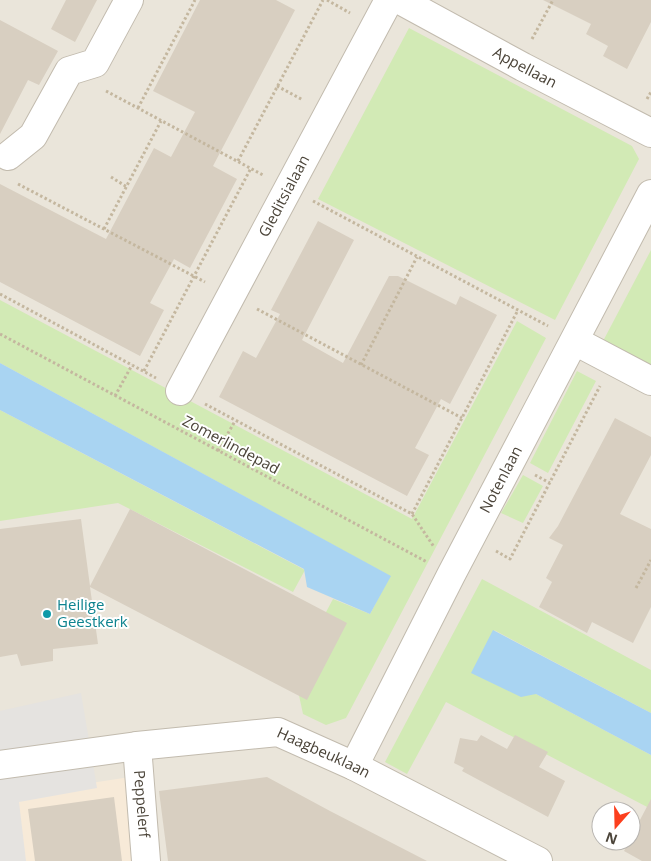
<svg xmlns="http://www.w3.org/2000/svg" width="651" height="861" viewBox="0 0 651 861" font-family="'Open Sans',sans-serif">
  <rect width="100%" height="100%" fill="#f6f3ec"/>
  <path fill="#eae5da" fill-rule="evenodd" d="M 0,0 L 651,0 L 651,861 L 0,861 ZM 601,811 L 631,811 L 631,841 L 601,841 Z"/>
  <path fill="#f7ead8" d="M 130,777 L 139,861 L 24,861 L 13,795 Z"/>
  <path fill="#d2eab5" d="M 409,28 L 632,146 L 639,159 L 555,320 L 318,199 Z
    M 651,250 L 651,369 L 602,343 Z
    M 0,300 L 412,519 L 517,321 L 546,338 L 346,718 L 326,725 L 303,714 L 294,672 L 333,599 L 370,614 L 390,576 L 0,363 Z
    M 577,371 L 596,381 L 548,473 L 530,463 Z
    M 0,410 L 305,570 L 293,592 L 118,503 L 0,521 Z
    M 523,475 L 543,486 L 523,523 L 501,513 Z
    M 482,579 L 651,670 L 651,713 L 494,630 L 536,694 L 651,755 L 651,809 L 446,702 L 407,774 L 385,762 Z"/>
  <path fill="#e5e3e0" d="M 81,693 L 97,788 L 19,802 L 26,861 L 0,861 L 0,711 Z"/>
  <path fill="#a9d4f2" d="M 0,363 L 391,576 L 370,614 L 307,587 L 304,569 L 0,410 Z
    M 493,630 L 651,713 L 651,755 L 536,694 L 521,697 L 471,673 Z"/>
  <path fill="#d8cfc1" d="M 66,0 L 97,0 L 75,42 L 51,29 Z
    M 200,0 L 276,0 L 295,10 L 213,166 L 237,179 L 190,268 L 174,259 L 150,303 L 164,310 L 140,356 L 0,282 L 0,184 L 106,239 L 154,148 L 171,157 L 195,112 L 153,91 Z
    M 543,0 L 651,0 L 651,22 L 627,69 L 603,56 L 608,46 L 586,34 L 591,24 Z
    M 0,20 L 58,51 L 39,85 L 28,80 L 0,134 Z
    M 318,221 L 354,240 L 302,340 L 343,363 L 389,276 L 398,276 L 456,305 L 460,296 L 497,315 L 450,404 L 441,399 L 415,448 L 429,455 L 407,496 L 219,397 L 243,351 L 256,358 L 280,314 L 271,310 Z
    M 615,418 L 651,437 L 651,455 L 620,514 L 651,529 L 651,607 L 633,643 L 592,622 L 587,633 L 539,607 L 552,582 L 546,578 L 563,545 L 549,538 L 558,526 Z
    M 130,509 L 347,623 L 307,700 L 90,587 L 98,644 L 53,649 L 53,661 L 21,666 L 17,654 L 0,657 L 0,529 L 81,519 L 90,586 Z
    M 481,735 L 507,749 L 515,735 L 548,752 L 539,767 L 565,781 L 548,817 L 462,771 L 464,768 L 454,763 L 460,738 L 477,741 Z
    M 267,777 L 330,811 L 427,861 L 168,861 L 159,791 Z
    M 114,797 L 122,861 L 35,861 L 28,809 Z
    M 651,799 L 651,861 L 642,861 L 624,851 L 629,841 L 631,841 L 631,837 Z"/>
  <g fill="none" stroke-linecap="round" stroke-linejoin="round">
    <g stroke="#c2bbae" stroke-width="30">
      <g id="minor">
        <path id="s1" d="M 400,0 L 523,67 L 651,133"/>
        <path d="M 8,156 L 33,136 L 69,71 L 95,63 L 129,0"/>
        <path d="M 575,341 L 651,381"/>
        <path id="s2" d="M 180,391 L 389,0"/>
        <path id="s3" d="M 137,746 L 146,861"/>
        <path id="s4" d="M 0,765 L 137,746 L 278,732 L 354,766 L 538,861"/>
        <path id="s5" d="M 354,766 L 451,575 L 651,194"/>
      </g>
    </g>
    <path stroke="#c4b79f" stroke-width="3" stroke-dasharray="2.5 2.5" stroke-linecap="butt" d="M 327,0 L 350,13
      M 532,39 L 553,0
      M 277,86 L 303,100
      M 106,91 L 263,175
      M 647,99 L 651,92
      M 138,108 L 195,0
      M 238,161 L 323,0
      M 111,177 L 127,187
      M 18,184 L 205,282
      M 313,201 L 548,326
      M 104,229 L 161,121
      M 0,294 L 156,378
      M 257,309 L 462,418
      M 0,334 L 427,562
      M 361,365 L 417,257
      M 144,371 L 251,168
      M 115,396 L 132,365
      M 205,404 L 412,514 L 434,547
      M 218,451 L 235,421
      M 535,475 L 550,483
      M 412,514 L 518,310
      M 496,551 L 510,559 L 600,386
      M 636,588 L 651,560"/>
    <use href="#minor" stroke="#fff" stroke-width="28"/>
  </g>
  <circle fill="#0f9aa8" stroke="#fff" stroke-width="2" cx="47" cy="614" r="5"/>
  <g text-anchor="middle" stroke-width="4" stroke-linejoin="round" paint-order="stroke">
    <g font-size="15" fill="#4b4439" stroke="#fff">
      <text dy="5" stroke="none"><textPath href="#s1" startOffset="142">Appellaan</textPath></text>
      <text dy="5" stroke="none"><textPath href="#s2" startOffset="221">Gleditsialaan</textPath></text>
      <text transform="translate(231 445) rotate(28)" y="5">Zomerlindepad</text>
      <text dy="5" stroke="none"><textPath href="#s5" startOffset="322">Notenlaan</textPath></text>
      <text dy="5" stroke="none"><textPath href="#s4" startOffset="330">Haagbeuklaan</textPath></text>
      <text dy="5" stroke="none"><textPath href="#s3" startOffset="58">Peppelerf</textPath></text>
    </g>
    <g font-size="15" fill="#0d838f" stroke="#fff" text-anchor="start">
      <text x="57" y="610">Heilige<tspan x="57" dy="17">Geestkerk</tspan></text>
    </g>
  </g>
  <g transform="translate(616 826) rotate(200)"><circle r="24" fill="#ffffff" stroke="#b7b4b0"/>
  <path d="M0-4L9 19L0 12L-9 19Z" fill="#fc3f1d"/>
  <text y="-8" font-size="14" font-weight="bold" text-anchor="middle" fill="#4b4439">N</text>
  </g>
</svg>
